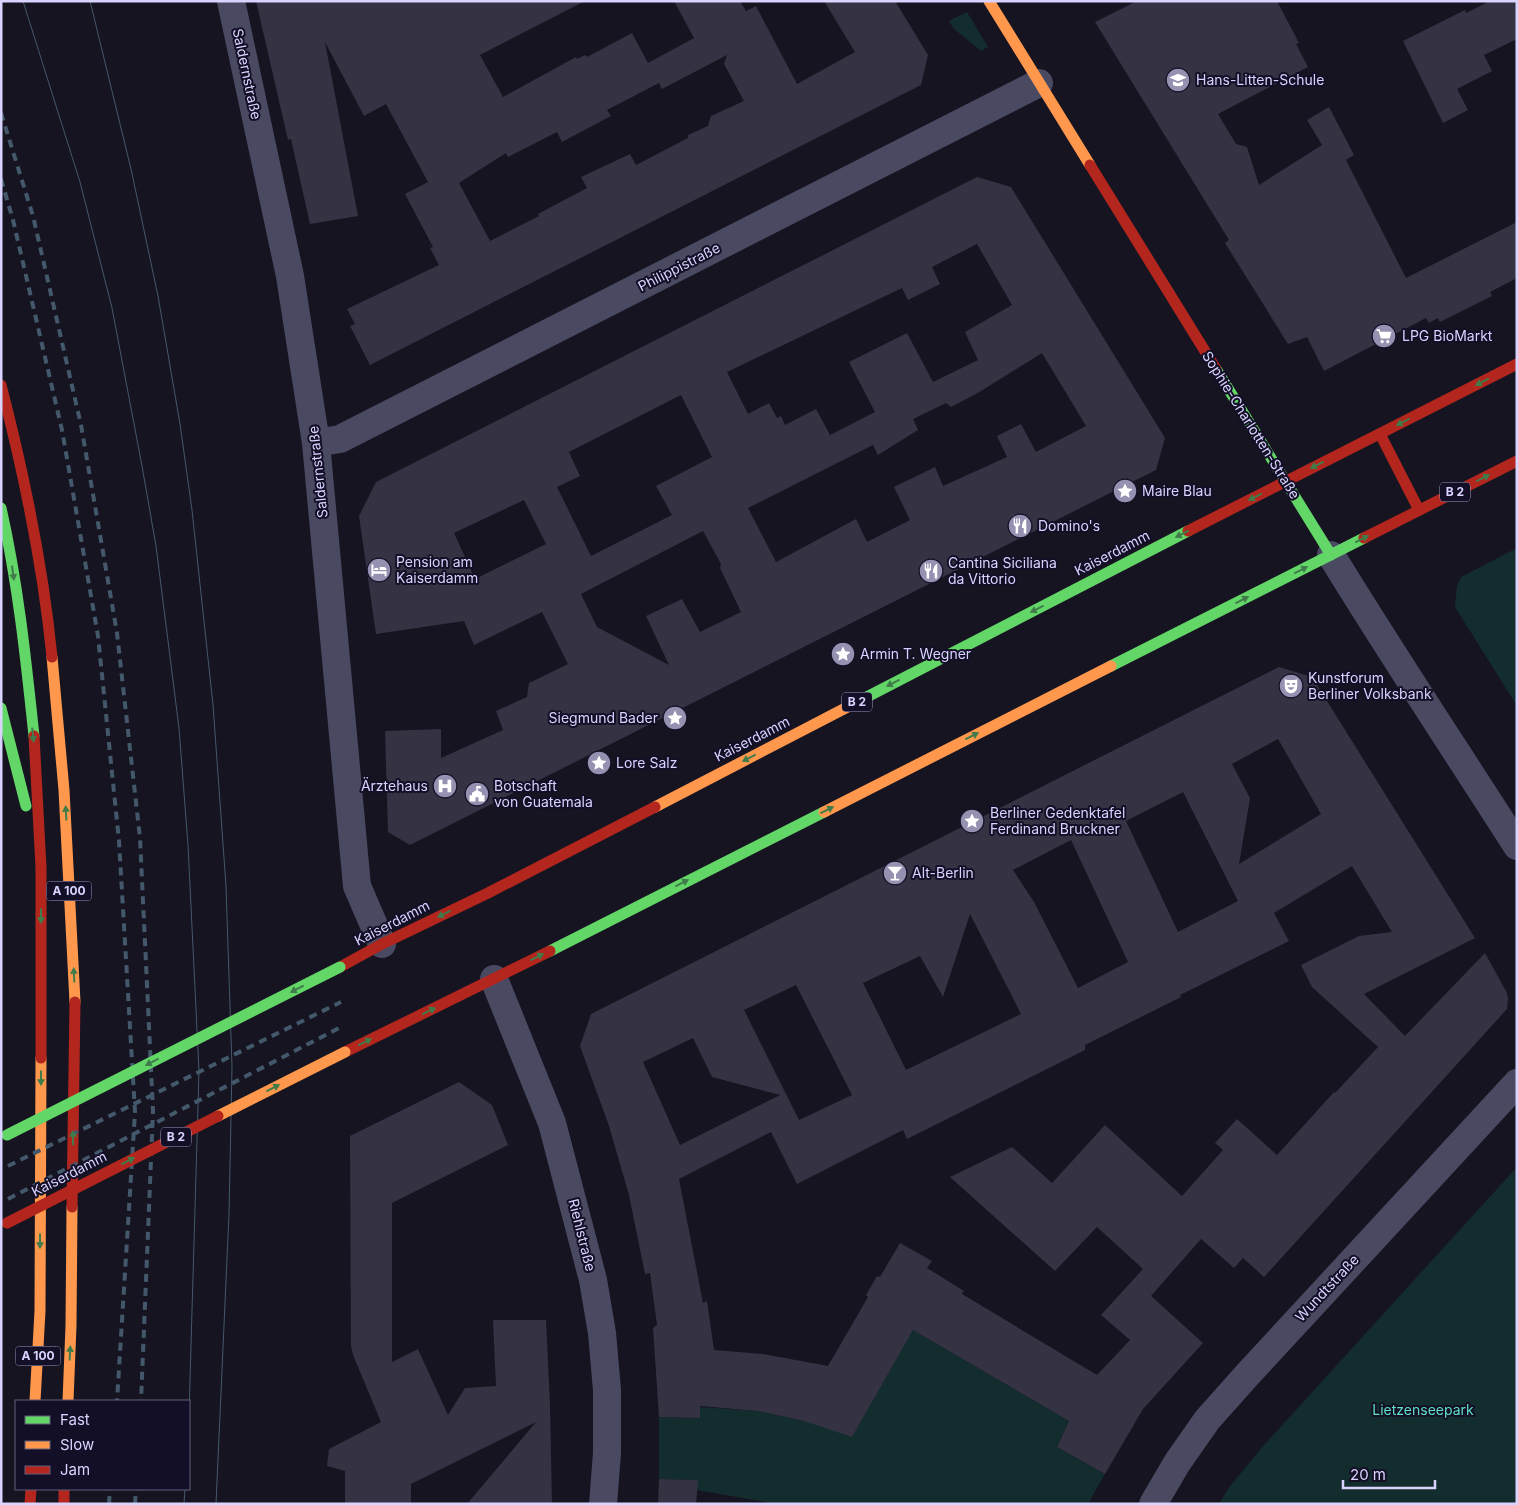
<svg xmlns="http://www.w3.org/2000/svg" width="1518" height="1505" viewBox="0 0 1518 1505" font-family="Inter,sans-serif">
  <rect width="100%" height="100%" fill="#161421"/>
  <path fill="#132c2d" d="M 967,12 L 988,47 L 981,51 L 953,28 L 949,21 Z
    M 1517,548 L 1517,706 L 1455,607 L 1457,586 L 1461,577 Z
    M 1517,1167 L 1517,1504 L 1219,1504 L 1230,1486 L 1264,1445 Z
    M 913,1330 L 1069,1421 L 1057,1447 L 1105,1474 L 1088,1504 L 776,1504 L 697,1490 L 697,1480 L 659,1479 L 659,1417 L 699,1418 L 700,1407 L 758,1411 L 804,1421 Z"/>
  <path fill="#343243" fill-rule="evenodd" d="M 256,1 L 585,1 L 480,55 L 503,97 L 576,57 L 577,59 L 585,55 L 587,57 L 632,33 L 648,63 L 694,38 L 674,1 L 740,1 L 746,11 L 756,6 L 797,84 L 855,52 L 824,1 L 895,1 L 928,55 L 921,85 L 370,365 L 350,326 L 355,324 L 347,309 L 439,265 L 430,248 L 433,247 L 405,194 L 428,182 L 386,104 L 364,116 L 325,42 L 358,216 L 310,224 L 291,139 L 288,140 ZM 727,55 L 724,64 L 744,101 L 711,116 L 708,126 L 688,135 L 688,138 L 636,165 L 630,154 L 581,177 L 587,188 L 538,214 L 539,216 L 490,241 L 459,183 L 506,153 L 508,157 L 557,132 L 562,142 L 611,116 L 607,110 L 659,83 L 658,81 L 662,89 Z
    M 1137,1 L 1277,1 L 1299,43 L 1296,44 L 1308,67 L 1218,114 L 1236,144 L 1247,147 L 1259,185 L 1322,145 L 1307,120 L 1329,107 L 1354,155 L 1346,160 L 1406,278 L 1517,222 L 1517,278 L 1490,292 L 1492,296 L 1440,322 L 1438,318 L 1429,323 L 1426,318 L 1324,371 L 1307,337 L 1288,344 L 1225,243 L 1229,240 L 1095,22 Z
    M 1490,1 L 1517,1 L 1517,39 L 1484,55 L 1492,71 L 1457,89 L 1468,110 L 1443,123 L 1403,41 L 1465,10 L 1466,13 Z
    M 977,177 L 1011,187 L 1146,407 L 1165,438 L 1156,470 L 410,845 L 388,832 L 385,731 L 441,729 L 441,758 L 503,730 L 496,711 L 527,697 L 529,683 L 568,664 L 542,612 L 474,645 L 464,621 L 376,634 L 359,516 L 376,482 ZM 977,244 L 1012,305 L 965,332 L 978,360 L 933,382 L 907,333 L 849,362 L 875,412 L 830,435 L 816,409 L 785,425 L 781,416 L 777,418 L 769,403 L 748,414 L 727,372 L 902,288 L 908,300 L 940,284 L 932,267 ZM 1042,353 L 1086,426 L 1036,452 L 1021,424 L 997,436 L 1007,457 L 943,486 L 935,467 L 894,487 L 910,520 L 867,542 L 856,519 L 776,562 L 748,508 L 873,445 L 878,455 L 918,430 L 913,419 L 946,403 L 951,407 L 976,394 ZM 681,395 L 712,457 L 656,486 L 672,515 L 591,556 L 557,487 L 580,476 L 569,452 ZM 524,500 L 546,544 L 475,579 L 454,533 ZM 703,531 L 721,564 L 720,568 L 741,612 L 700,632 L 682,599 L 646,616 L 669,665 L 597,627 L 581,594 Z
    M 1279,667 L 1312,677 L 1475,938 L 1364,994 L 1405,1036 L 1485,953 L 1507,993 L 1508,999 L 1507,1009 L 1264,1277 L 1243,1258 L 1234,1268 L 1201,1239 L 1151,1296 L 1203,1343 L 1143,1409 L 1105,1474 L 1057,1447 L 1069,1421 L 913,1330 L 852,1437 L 804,1421 L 758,1411 L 700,1406 L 700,1418 L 659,1417 L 653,1328 L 657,1325 L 650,1273 L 645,1274 L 629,1195 L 609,1126 L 580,1046 L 591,1014 ZM 1278,739 L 1321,814 L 1239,864 L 1250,798 L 1232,764 ZM 1183,792 L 1238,901 L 1178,932 L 1126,821 ZM 1071,840 L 1128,962 L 1078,988 L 1034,902 L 1013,870 ZM 1352,866 L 1392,932 L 1359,936 L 1301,965 L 1312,987 L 1378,1047 L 1335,1093 L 1334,1092 L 1277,1155 L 1237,1119 L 1215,1143 L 1223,1150 L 1182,1196 L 1105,1125 L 1052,1183 L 1012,1147 L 950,1177 L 1055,1271 L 1097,1227 L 1143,1269 L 1101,1315 L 1130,1340 L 1097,1375 L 962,1294 L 964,1291 L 927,1268 L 932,1261 L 900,1243 L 880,1277 L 877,1276 L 866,1295 L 868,1297 L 828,1366 L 763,1354 L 714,1350 L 707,1301 L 703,1303 L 679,1179 L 771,1132 L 797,1184 L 903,1130 L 907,1139 L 1085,1050 L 1085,1045 L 1181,997 L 1180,995 L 1289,941 L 1274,913 ZM 970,914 L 1021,1014 L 906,1070 L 863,983 L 920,956 L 943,997 ZM 796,985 L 852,1095 L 799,1120 L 744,1010 ZM 693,1038 L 712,1077 L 780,1095 L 680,1145 L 643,1062 Z
    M 459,1082 L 492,1105 L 508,1145 L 392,1203 L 392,1362 L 418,1349 L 448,1415 L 465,1388 L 496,1386 L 493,1320 L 546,1320 L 550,1405 L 552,1504 L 467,1504 L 536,1422 L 411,1484 L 411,1504 L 345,1504 L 345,1471 L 327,1466 L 329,1449 L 381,1422 L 353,1355 L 351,1346 L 350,1136 Z
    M 659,1479 L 698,1480 L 696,1504 L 658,1504 Z"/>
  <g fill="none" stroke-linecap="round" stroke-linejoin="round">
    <path stroke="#4a4962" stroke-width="28" d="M 231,1 L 290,276 L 316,443 L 357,886 L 382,944
      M 316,443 L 340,439 L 1039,83
      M 1331,555 C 1391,653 1455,749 1517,846
      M 494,979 L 552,1123 L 593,1280 L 602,1333 L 607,1390 L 607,1453 L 603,1504
      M 1153,1504 L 1177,1463 L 1207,1420 L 1248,1374 L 1517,1083"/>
    <path stroke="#63d668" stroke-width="11" d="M 1216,369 L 1331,555
      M 1,508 C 18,583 26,660 34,736
      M 1111,666 L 1364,538
      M 861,700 L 1188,531
      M 1,708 L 26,806
      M 550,951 L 824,812"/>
    <path stroke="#ff974d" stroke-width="11" d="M 989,1 L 1090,165
      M 52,657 L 64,790 L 75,1002
      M 655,807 L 861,700
      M 824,812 L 1111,666
      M 35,1401 L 40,1311 L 41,1058
      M 68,1401 L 71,1326 L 72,1207"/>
    <path stroke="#b3261e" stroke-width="11" d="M 1090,165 L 1216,369
      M 1,385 C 24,474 43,565 52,657
      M 1380,434 L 1419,510
      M 1188,531 L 1517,364
      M 1364,538 L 1517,461
      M 34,736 L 41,867 L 41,1058
      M 340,967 L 382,944 L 488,893 L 655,807
      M 345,1052 L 550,951
      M 72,1207 L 75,1002
      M 64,1489 L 64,1504
      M 30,1504 L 31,1489"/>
    <path stroke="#43596b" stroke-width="1" d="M 23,1 L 80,182 L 112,308 L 142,466 L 156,546 L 179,728 L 188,845 L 199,1071 L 189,1414
      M 90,1 L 131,169 L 158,296 L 180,424 L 192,510 L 213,705 L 226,886 L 232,1067 L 229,1214 L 216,1504
      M 184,1504 L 185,1489"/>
    <path stroke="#43596b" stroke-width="4" stroke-dasharray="8 6" stroke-linecap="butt" d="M 1,113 L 33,216 L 81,425 L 117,633 L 140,838 L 153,1111 L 141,1401
      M 1,179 L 13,220 L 62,430 L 98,636 L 119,841 L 135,1112 L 117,1401
      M 8,1166 L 341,1002
      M 8,1199 L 343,1026
      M 109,1504 L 110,1489
      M 135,1504 L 136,1489"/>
    <path stroke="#63d668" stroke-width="11" d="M 7,1135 L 340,967"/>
    <path stroke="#ff974d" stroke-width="11" d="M 218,1116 L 345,1052"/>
    <path stroke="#b3261e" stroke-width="11" d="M 7,1223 L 218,1116"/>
  </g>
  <defs><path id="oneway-solid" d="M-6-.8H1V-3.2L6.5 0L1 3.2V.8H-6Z" transform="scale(1.25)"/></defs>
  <g fill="#3f7c4a">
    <use href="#oneway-solid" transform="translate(1482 382) rotate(153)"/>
    <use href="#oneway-solid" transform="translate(1403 422) rotate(153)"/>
    <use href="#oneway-solid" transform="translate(1317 465) rotate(153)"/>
    <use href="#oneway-solid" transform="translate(1483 478) rotate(-27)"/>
    <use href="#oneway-solid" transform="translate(1255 497) rotate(153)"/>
    <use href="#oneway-solid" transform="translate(1182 534) rotate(153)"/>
    <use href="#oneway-solid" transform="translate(1362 539) rotate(-27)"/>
    <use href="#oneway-solid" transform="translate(1301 570) rotate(-27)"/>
    <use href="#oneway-solid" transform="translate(13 573) rotate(82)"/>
    <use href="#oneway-solid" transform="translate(1242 600) rotate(-27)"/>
    <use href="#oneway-solid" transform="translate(1037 609) rotate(153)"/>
    <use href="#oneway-solid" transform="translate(893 683) rotate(153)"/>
    <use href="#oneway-solid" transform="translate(33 735) rotate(84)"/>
    <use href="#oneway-solid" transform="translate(972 736) rotate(-27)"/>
    <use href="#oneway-solid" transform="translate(749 758) rotate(153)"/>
    <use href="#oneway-solid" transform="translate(827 810) rotate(-27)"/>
    <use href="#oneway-solid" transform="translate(66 813) rotate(-93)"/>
    <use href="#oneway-solid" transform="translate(682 883) rotate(-27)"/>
    <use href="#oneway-solid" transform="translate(444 914) rotate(154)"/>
    <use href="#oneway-solid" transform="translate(41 916) rotate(90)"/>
    <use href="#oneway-solid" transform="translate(537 957) rotate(-27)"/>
    <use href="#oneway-solid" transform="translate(74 975) rotate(-93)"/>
    <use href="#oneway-solid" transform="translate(297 989) rotate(153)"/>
    <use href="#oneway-solid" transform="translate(429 1011) rotate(-26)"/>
    <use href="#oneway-solid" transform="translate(365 1042) rotate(-26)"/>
    <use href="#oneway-solid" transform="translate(152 1062) rotate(153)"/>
    <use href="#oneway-solid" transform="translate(41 1078) rotate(90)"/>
    <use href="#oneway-solid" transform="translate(273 1088) rotate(-27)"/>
    <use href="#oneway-solid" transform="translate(73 1138) rotate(-89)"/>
    <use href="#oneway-solid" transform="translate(128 1161) rotate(-27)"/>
    <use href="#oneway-solid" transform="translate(40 1241) rotate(90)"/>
    <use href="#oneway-solid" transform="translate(70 1353) rotate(-87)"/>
  </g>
  <defs>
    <g id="school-disc" transform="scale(1.25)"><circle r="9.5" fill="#9591b1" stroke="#130f26"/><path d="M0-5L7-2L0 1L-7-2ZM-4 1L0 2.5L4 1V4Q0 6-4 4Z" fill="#fff"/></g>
    <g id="supermarket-disc" transform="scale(1.25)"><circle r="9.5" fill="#9591b1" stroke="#130f26"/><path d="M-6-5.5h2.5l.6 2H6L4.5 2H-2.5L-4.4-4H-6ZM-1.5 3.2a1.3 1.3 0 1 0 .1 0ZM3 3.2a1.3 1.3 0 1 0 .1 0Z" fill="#fff"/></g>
    <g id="sight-disc" transform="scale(1.25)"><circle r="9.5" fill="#9591b1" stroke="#130f26"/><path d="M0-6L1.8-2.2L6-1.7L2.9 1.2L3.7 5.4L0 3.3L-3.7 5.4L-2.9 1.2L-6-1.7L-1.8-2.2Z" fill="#fff"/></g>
    <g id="restaurant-disc" transform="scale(1.25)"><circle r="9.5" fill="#9591b1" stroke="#130f26"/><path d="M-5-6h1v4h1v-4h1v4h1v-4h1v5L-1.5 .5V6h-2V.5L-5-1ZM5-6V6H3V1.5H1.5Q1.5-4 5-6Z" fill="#fff"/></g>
    <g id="hotel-disc" transform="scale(1.25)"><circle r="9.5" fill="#9591b1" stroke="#130f26"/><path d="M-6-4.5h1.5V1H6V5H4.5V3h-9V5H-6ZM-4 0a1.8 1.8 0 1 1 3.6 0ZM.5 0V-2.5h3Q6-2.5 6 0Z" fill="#fff"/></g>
    <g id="theatre-disc" transform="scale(1.25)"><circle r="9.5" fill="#9591b1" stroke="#130f26"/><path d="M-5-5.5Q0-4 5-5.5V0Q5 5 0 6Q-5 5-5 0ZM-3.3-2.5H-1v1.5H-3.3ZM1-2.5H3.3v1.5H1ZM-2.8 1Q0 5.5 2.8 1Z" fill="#fff"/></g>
    <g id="hospital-disc" transform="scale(1.25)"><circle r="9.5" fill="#9591b1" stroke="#130f26"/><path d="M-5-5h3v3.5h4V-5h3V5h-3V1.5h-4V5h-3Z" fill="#fff"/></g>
    <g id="civic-disc" transform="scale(1.25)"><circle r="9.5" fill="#9591b1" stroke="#130f26"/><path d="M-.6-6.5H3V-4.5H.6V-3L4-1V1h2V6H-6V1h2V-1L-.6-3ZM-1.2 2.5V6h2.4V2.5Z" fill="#fff"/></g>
    <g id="bar-disc" transform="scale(1.25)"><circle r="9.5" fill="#9591b1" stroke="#130f26"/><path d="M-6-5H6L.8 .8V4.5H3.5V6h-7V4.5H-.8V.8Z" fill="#fff"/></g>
  </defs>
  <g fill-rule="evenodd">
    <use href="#school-disc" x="1178" y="80"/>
    <use href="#supermarket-disc" x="1384" y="336"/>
    <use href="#sight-disc" x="1125" y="491"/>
    <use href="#restaurant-disc" x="1020" y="526"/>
    <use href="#hotel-disc" x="379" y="570"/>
    <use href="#restaurant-disc" x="931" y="571"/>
    <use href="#sight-disc" x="843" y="654"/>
    <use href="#theatre-disc" x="1291" y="686"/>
    <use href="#sight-disc" x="675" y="718"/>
    <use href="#sight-disc" x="599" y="763"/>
    <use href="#hospital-disc" x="445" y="786"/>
    <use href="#civic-disc" x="477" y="794"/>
    <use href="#sight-disc" x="972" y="821"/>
    <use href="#bar-disc" x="895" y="873"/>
  </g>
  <g text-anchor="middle" stroke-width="4" stroke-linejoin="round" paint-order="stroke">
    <g fill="#130f26" stroke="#9e99be" stroke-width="1">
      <rect x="1440" y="482.5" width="30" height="19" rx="4"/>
      <rect x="842" y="692.5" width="30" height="19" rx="4"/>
      <rect x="46.5" y="881.5" width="45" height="19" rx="4"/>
      <rect x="161" y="1127.5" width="30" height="19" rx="4"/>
      <rect x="15.5" y="1346.5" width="45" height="19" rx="4"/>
    </g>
    <g font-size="12" font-weight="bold" fill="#d9d4ff">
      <text x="1455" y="496">B 2</text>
      <text x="857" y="706">B 2</text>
      <text x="69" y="895">A 100</text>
      <text x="176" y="1141">B 2</text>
      <text x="38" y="1360">A 100</text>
    </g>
    <g font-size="14" fill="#d9d4ff" stroke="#130f26">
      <text transform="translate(247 74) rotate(78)" y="5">Saldernstraße</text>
      <text transform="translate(679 267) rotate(-27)" y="5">Philippistraße</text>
      <text transform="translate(1251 425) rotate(58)" y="5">Sophie-Charlotten-Straße</text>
      <text transform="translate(318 472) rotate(-96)" y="5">Saldernstraße</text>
      <text transform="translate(1112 553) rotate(-27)" y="5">Kaiserdamm</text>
      <text transform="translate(752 739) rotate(-27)" y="5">Kaiserdamm</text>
      <text transform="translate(392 923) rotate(-27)" y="5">Kaiserdamm</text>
      <text transform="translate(69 1174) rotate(-27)" y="5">Kaiserdamm</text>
      <text transform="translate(582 1235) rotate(76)" y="5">Riehlstraße</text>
      <text transform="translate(1327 1288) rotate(-47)" y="5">Wundtstraße</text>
    </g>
    <g font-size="14" fill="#d9d4ff" stroke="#130f26" text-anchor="start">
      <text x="1196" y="85">Hans-Litten-Schule</text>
      <text x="1402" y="341">LPG BioMarkt</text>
      <text x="1142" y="496">Maire Blau</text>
      <text x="1038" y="531">Domino's</text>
      <text x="396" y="567">Pension am<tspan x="396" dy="16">Kaiserdamm</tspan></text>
      <text x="948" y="568">Cantina Siciliana<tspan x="948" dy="16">da Vittorio</tspan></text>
      <text x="860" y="659">Armin T. Wegner</text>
      <text x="1308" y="683">Kunstforum<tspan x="1308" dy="16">Berliner Volksbank</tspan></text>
      <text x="658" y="723" text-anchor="end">Siegmund Bader</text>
      <text x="616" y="768">Lore Salz</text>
      <text x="428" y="791" text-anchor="end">Ärztehaus</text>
      <text x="494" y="791">Botschaft<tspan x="494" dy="16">von Guatemala</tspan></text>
      <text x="990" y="818">Berliner Gedenktafel<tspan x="990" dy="16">Ferdinand Bruckner</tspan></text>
      <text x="912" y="878">Alt-Berlin</text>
    </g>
    <g font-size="14" fill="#5fe0c0" stroke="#130f26">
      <text x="1423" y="1415">Lietzenseepark</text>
    </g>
  </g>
  <rect width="1518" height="1505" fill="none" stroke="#d9d4ff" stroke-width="5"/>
  <rect x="15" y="1400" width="175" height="90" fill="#130f26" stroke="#625e7d"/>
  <rect x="25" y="1416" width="25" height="8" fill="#63d668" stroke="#625e7d"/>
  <text x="60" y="1425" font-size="15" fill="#d9d4ff">Fast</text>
  <rect x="25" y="1441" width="25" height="8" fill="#ff974d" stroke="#625e7d"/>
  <text x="60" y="1450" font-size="15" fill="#d9d4ff">Slow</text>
  <rect x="25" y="1466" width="25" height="8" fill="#b3261e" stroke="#625e7d"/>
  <text x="60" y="1475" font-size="15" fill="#d9d4ff">Jam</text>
  <path d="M1343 1480v8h92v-8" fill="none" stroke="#d9d4ff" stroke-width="2.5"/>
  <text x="1350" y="1480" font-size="15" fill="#d9d4ff" stroke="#130f26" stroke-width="4" paint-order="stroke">20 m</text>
</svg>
